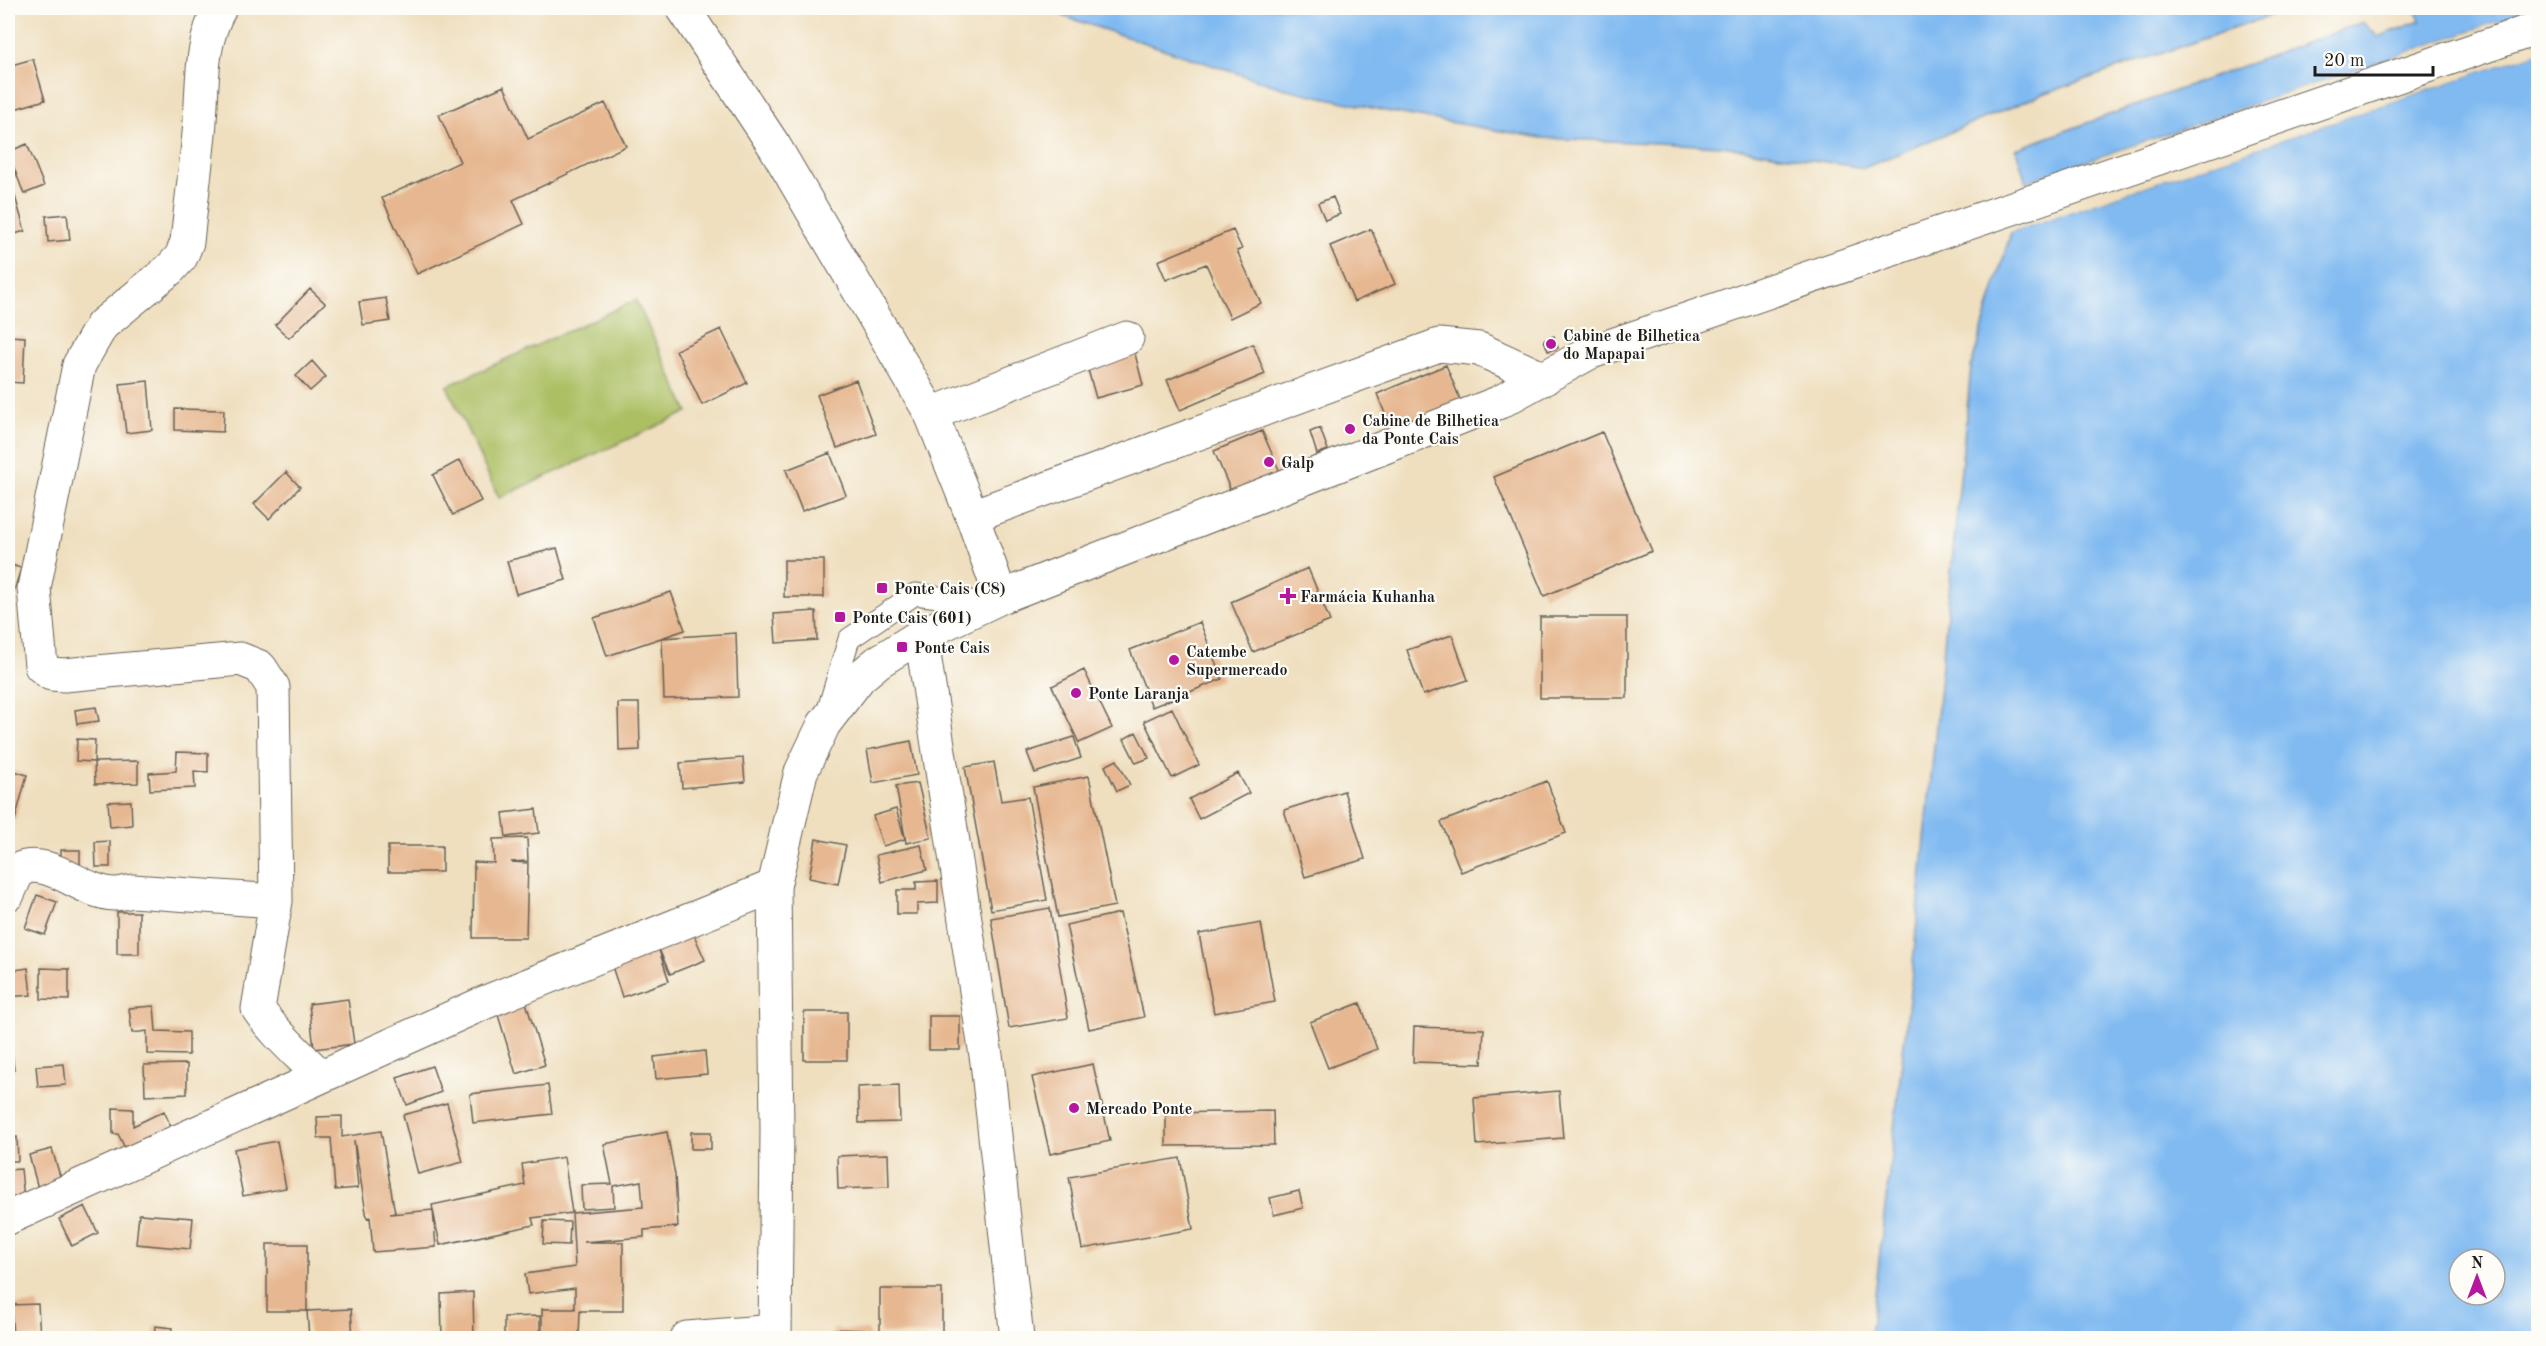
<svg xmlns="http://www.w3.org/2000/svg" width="2546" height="1346" viewBox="0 0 2546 1346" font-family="'Old Standard TT',serif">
  <rect width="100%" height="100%" fill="#fdfcf7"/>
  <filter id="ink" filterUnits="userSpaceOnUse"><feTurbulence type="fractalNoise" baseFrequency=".0167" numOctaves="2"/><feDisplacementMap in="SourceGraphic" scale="12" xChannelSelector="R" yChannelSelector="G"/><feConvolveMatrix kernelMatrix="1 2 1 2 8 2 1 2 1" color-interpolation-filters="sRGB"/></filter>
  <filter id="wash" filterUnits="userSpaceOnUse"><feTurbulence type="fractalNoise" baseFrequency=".008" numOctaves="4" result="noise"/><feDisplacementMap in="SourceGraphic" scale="24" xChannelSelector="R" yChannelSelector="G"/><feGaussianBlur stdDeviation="1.35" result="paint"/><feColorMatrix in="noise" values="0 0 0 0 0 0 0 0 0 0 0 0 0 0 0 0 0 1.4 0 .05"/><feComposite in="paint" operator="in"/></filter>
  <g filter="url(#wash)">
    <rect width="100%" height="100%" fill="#efdfbf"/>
    <path fill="#acbf63" stroke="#646e40" stroke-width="1.5" d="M 636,300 L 688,412 L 499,498 L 447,386 Z"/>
    <path fill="#80baf1" stroke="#4e6b86" stroke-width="1.5" fill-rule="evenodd" d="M 1052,8 L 2293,8 L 2043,94 L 1864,168 L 1722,146 L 1542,138 L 1390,112 L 1282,88 L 1066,17 Z
      M 2416,8 L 2538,8 L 2026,182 L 2016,149 L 2363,22 L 2378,37 L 2420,21 Z
      M 2538,52 L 2538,1338 L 1870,1338 L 1911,983 L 1971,367 L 2011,232 ZM 2459,1259 L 2495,1259 L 2495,1295 L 2459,1295 Z"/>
    <path fill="#efdfbf" d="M 2538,8 L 2538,52 L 2008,233 L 2010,229 L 2536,50 L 2522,16 L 2027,185 L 2024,183 Z"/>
    <g id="blocks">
      <path fill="#e6b790" d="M 33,59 L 45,100 L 8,111 L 8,66 Z
        M 504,86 L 528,139 L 605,103 L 626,146 L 513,200 L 524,224 L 417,274 L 382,198 L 460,162 L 439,115 Z
        M 27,144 L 44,186 L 24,194 L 8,152 Z
        M 8,172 L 25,231 L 8,236 Z
        M 1333,197 L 1340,214 L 1325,220 L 1318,203 Z
        M 67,214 L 70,240 L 48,242 L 46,216 Z
        M 1371,229 L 1395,284 L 1354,302 L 1330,246 Z
        M 1233,230 L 1242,249 L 1237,251 L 1261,303 L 1230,318 L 1206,264 L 1166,280 L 1158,261 Z
        M 310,289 L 325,303 L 289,338 L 275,325 Z
        M 386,298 L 390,321 L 363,325 L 359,302 Z
        M 721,329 L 747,383 L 702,405 L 676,350 Z
        M 8,336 L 25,337 L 23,383 L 8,382 Z
        M 1554,336 L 1558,348 L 1548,351 L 1544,340 Z
        M 1253,344 L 1265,374 L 1180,410 L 1167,380 Z
        M 1133,346 L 1143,385 L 1096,398 L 1085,359 Z
        M 312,361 L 326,377 L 310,391 L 296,376 Z
        M 1446,365 L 1462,404 L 1393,433 L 1377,394 Z
        M 856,380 L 876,434 L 837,448 L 817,395 Z
        M 148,381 L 152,430 L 126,433 L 120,384 Z
        M 175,409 L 224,410 L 223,432 L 175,430 Z
        M 1320,428 L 1328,450 L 1317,454 L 1310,432 Z
        M 1262,431 L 1284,481 L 1235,501 L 1214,451 Z
        M 1602,432 L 1652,551 L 1544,596 L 1494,477 Z
        M 830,453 L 846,495 L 802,511 L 786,470 Z
        M 460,460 L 481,501 L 453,515 L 433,475 Z
        M 286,472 L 300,487 L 269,519 L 254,504 Z
        M 557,548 L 566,580 L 516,594 L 507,561 Z
        M 784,560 L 824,560 L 824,597 L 784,597 Z
        M 8,564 L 21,568 L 14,591 L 8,589 Z
        M 1308,568 L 1330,621 L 1253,652 L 1231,602 Z
        M 671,592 L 685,630 L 607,656 L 594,618 Z
        M 816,611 L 817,640 L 776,643 L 774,614 Z
        M 1540,617 L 1627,617 L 1627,698 L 1540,698 Z
        M 1200,622 L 1222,679 L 1152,707 L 1130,650 Z
        M 736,633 L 738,697 L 664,699 L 662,638 Z
        M 1452,635 L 1468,680 L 1423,695 L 1407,650 Z
        M 1084,670 L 1112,728 L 1079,743 L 1052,686 Z
        M 618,703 L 639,703 L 640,750 L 619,751 Z
        M 96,707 L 99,721 L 77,724 L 75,710 Z
        M 1172,708 L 1199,765 L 1172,778 L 1144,721 Z
        M 1136,732 L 1149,758 L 1136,763 L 1124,739 Z
        M 1074,737 L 1081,758 L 1035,773 L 1027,752 Z
        M 77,739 L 95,740 L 94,762 L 138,761 L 138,783 L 95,784 L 94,762 L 76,761 Z
        M 911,741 L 917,775 L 873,783 L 867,750 Z
        M 177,752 L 208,753 L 208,772 L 194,771 L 195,788 L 150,790 L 149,773 L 176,771 Z
        M 743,758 L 745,782 L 682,788 L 680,763 Z
        M 1117,760 L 1130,785 L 1117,791 L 1105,766 Z
        M 994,762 L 1001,801 L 1028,797 L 1047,900 L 991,910 L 965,767 Z
        M 8,769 L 27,775 L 15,820 L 8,818 Z
        M 1238,773 L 1249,793 L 1199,819 L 1189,799 Z
        M 1089,776 L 1115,906 L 1058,917 L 1033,787 Z
        M 1547,781 L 1566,833 L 1461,872 L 1441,822 Z
        M 918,783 L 931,838 L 906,843 L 896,786 Z
        M 1344,791 L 1365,859 L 1305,877 L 1284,810 Z
        M 131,801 L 132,825 L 110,827 L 108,802 Z
        M 536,809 L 539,833 L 506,837 L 503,813 Z
        M 896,809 L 905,839 L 883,846 L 873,816 Z
        M 527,838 L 528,861 L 511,862 L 528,863 L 526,938 L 473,938 L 474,862 L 494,863 L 493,839 Z
        M 816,839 L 846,845 L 838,884 L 809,878 Z
        M 110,841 L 110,867 L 96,867 L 95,842 Z
        M 921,845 L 927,870 L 882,882 L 876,855 Z
        M 388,846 L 442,846 L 442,872 L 388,872 Z
        M 61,850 L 80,850 L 80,874 L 61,873 Z
        M 938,881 L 938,903 L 917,904 L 917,914 L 897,914 L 897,890 L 916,890 L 916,882 Z
        M 37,895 L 57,902 L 45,935 L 25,928 Z
        M 1050,908 L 1068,1018 L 1009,1028 L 991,918 Z
        M 117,912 L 139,912 L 139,954 L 117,954 Z
        M 1120,913 L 1144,1017 L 1089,1029 L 1066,925 Z
        M 1261,923 L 1275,1002 L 1214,1013 L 1199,934 Z
        M 691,928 L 705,960 L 670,974 L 658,947 L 669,981 L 622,997 L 609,957 Z
        M 28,968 L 31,995 L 8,997 L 8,971 Z
        M 41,968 L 69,969 L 69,1000 L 41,999 Z
        M 524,996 L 545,1065 L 516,1074 L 495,1005 Z
        M 348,999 L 354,1044 L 314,1049 L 309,1004 Z
        M 1360,1003 L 1377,1049 L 1328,1068 L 1310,1022 Z
        M 154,1006 L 156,1031 L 189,1032 L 189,1055 L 147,1054 L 147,1031 L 132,1033 L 129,1008 Z
        M 804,1012 L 847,1012 L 847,1060 L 804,1060 Z
        M 929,1016 L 960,1016 L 960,1050 L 929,1050 Z
        M 1414,1027 L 1484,1029 L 1482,1064 L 1413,1062 Z
        M 11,1045 L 14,1070 L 8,1070 L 8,1046 Z
        M 705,1051 L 707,1074 L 656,1079 L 654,1057 Z
        M 64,1064 L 66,1085 L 38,1087 L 36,1066 Z
        M 187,1064 L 187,1094 L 145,1096 L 144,1065 Z
        M 1093,1064 L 1110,1141 L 1050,1154 L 1032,1077 Z
        M 432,1066 L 441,1092 L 407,1105 L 397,1078 Z
        M 548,1085 L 552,1114 L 473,1123 L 470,1094 Z
        M 899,1085 L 900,1122 L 859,1123 L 858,1087 Z
        M 1559,1091 L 1563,1138 L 1477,1145 L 1474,1098 Z
        M 447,1103 L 463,1162 L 418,1174 L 403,1115 Z
        M 113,1108 L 133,1109 L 133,1126 L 164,1111 L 171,1127 L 125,1148 L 118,1134 L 113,1134 Z
        M 1273,1111 L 1274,1145 L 1166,1146 L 1166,1113 Z
        M 342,1116 L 342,1137 L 381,1131 L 395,1213 L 390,1214 L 433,1210 L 436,1247 L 373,1252 L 370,1217 L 367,1218 L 354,1140 L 358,1188 L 335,1190 L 331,1138 L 318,1138 L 317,1117 Z
        M 667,1132 L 675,1175 L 678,1227 L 644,1230 L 644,1237 L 583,1242 L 623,1242 L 623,1311 L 580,1311 L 579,1338 L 542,1338 L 542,1309 L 575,1309 L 575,1288 L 528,1294 L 525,1274 L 575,1267 L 572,1213 L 643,1207 L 641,1181 L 613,1186 L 614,1207 L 582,1209 L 581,1185 L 612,1184 L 604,1144 Z
        M 691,1132 L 711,1132 L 711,1149 L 691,1149 Z
        M 8,1137 L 17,1137 L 18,1161 L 8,1161 Z
        M 277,1141 L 286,1188 L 243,1196 L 234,1149 Z
        M 52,1149 L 63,1186 L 39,1192 L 29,1155 Z
        M 888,1154 L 889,1187 L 838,1189 L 837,1156 Z
        M 564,1157 L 572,1213 L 532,1218 L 534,1225 L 440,1245 L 432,1205 L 525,1185 L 522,1164 Z
        M 1180,1158 L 1193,1229 L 1082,1249 L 1069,1177 Z
        M 21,1169 L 24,1199 L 8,1200 L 8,1170 Z
        M 1299,1191 L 1303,1208 L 1274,1215 L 1270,1198 Z
        M 85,1206 L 98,1233 L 72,1246 L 59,1219 Z
        M 139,1214 L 193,1218 L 190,1249 L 136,1244 Z
        M 544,1221 L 570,1222 L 569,1245 L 543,1244 Z
        M 267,1244 L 307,1244 L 307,1311 L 267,1311 Z
        M 880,1289 L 942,1289 L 942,1334 L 880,1334 Z
        M 473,1292 L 474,1338 L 442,1338 L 441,1294 Z
        M 38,1304 L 40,1338 L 13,1338 L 11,1305 Z
        M 351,1309 L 353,1338 L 309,1338 L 307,1311 Z
        M 540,1316 L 540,1338 L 504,1338 L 504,1317 Z
        M 155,1326 L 172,1328 L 171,1338 L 154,1338 Z
        M 833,1329 L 867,1330 L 870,1338 L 834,1338 Z"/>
    </g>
  </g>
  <g filter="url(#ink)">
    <use href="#blocks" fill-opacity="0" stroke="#666055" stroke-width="1.5"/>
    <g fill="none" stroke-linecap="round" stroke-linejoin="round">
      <g stroke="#666055" stroke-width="23">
        <path id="service" d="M 829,706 L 849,639 L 915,594 L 985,603"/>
      </g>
      <g stroke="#666055" stroke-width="35">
        <path id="minor" d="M 220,8 C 200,44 203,81 200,121 C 197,161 191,202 187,242 L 181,257 L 170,269 L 102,325 L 79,365 L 34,588 L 41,666 L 51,674 L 64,675 L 240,659 L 260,667 L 273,687 L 276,901 L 258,1009 C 275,1034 299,1054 320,1076
          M 931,414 L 1127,338
          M 972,516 L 1439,345 L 1479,349 L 1544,379
          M 8,894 L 19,869 C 50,856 82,893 114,894 C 120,894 127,892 133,891 L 276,901
          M 8,1218 L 486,1002 L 774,886
          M 687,1338 L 774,1331"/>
      </g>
      <g stroke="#666055" stroke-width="35">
        <path id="tertiary" d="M 683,8 L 775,147 L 931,414 L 972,516 L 1001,597
          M 921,635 L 987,1062 L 1017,1338
          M 775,1338 L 777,1129 L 774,886 L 801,772 L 824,724 L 860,677 L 878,662 L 921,635 L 1001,597 L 1500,402 L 1589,353 L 2538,28"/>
      </g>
      <use href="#service" stroke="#fff" stroke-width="21"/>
      <use href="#minor" stroke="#fff" stroke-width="33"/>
      <use href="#tertiary" stroke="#fff" stroke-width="33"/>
    </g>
  </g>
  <g fill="#b5179e" stroke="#fdfcf7" stroke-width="2">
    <circle cx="1551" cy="344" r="6"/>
    <circle cx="1350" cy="429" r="6"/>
    <circle cx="1269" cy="462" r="6"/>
    <rect x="876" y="582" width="12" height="12" rx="3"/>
    <path d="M1285 587h6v6h6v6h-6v6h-6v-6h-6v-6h6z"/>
    <rect x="834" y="611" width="12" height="12" rx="3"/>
    <rect x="896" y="641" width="12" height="12" rx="3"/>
    <circle cx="1174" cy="660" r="6"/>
    <circle cx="1076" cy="693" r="6"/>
    <circle cx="1074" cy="1108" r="6"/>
  </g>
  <g text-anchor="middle" stroke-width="4.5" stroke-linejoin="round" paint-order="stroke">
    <g font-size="16" font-weight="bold" fill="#1c1c1c" stroke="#fdfcf7" text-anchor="start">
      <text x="1563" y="341">Cabine de Bilhetica<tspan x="1563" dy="18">do Mapapai</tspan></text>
      <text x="1362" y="426">Cabine de Bilhetica<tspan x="1362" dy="18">da Ponte Cais</tspan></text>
      <text x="1281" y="468">Galp</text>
      <text x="894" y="594">Ponte Cais (C8)</text>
      <text x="1300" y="602">Farmácia Kuhanha</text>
      <text x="852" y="623">Ponte Cais (601)</text>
      <text x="914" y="653">Ponte Cais</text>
      <text x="1186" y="657">Catembe<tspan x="1186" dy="18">Supermercado</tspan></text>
      <text x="1088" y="699">Ponte Laranja</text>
      <text x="1086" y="1114">Mercado Ponte</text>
    </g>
  </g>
  <rect width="2546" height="1346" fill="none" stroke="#fdfcf7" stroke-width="30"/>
  <g transform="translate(2477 1277)"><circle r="28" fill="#fdfcf7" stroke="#a3a29f" stroke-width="1.5"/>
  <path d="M0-4.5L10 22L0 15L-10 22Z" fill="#b5179e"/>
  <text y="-9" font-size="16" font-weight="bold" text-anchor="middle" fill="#1c1c1c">N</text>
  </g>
  <path d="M2315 66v9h118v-9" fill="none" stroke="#1c1c1c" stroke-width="3"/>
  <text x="2324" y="66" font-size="18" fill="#1c1c1c" stroke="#fdfcf7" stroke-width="4.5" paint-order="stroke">20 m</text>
</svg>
